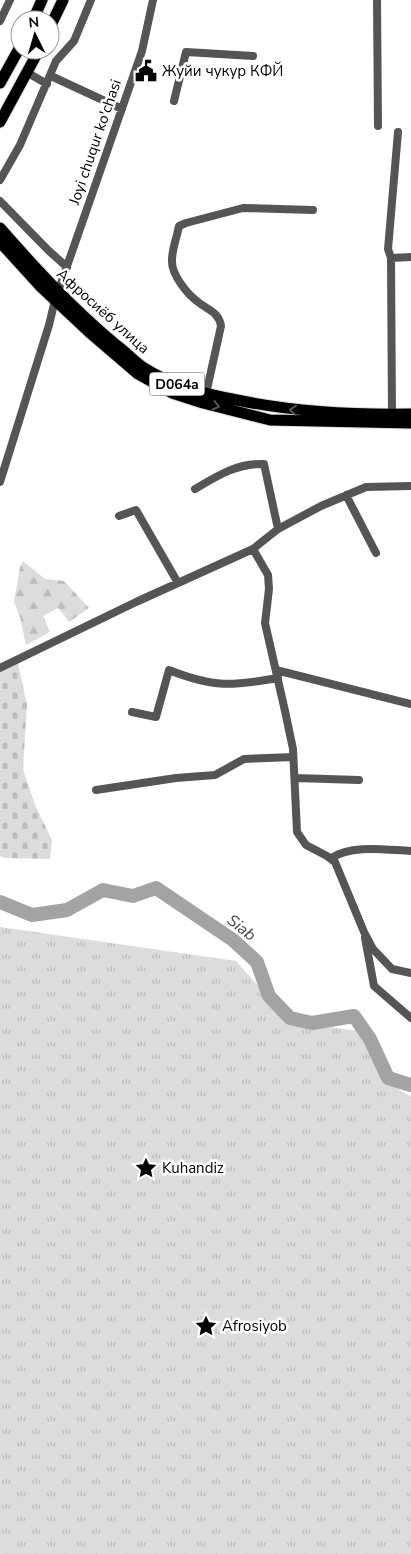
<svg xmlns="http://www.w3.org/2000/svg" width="411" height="1554" viewBox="0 0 411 1554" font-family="'Nunito Sans',sans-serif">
  <defs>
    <pattern id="grass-tufts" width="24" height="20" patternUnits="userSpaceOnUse" patternTransform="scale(1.25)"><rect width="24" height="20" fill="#dcdcdc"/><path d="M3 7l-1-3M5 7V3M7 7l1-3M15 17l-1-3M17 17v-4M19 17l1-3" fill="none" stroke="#bbb"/></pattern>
    <pattern id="forest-firs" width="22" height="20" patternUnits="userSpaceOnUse" patternTransform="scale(1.25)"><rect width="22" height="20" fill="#dcdcdc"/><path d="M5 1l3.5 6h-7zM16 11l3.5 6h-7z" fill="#bbb"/></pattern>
    <pattern id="cemetery-stones" width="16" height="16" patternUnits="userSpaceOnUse" patternTransform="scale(1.25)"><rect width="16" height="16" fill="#dcdcdc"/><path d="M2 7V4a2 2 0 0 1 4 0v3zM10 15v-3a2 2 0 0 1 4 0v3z" fill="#bbb"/></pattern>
  </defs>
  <rect width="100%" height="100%" fill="#fff"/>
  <path fill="url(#grass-tufts)" d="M 0,927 L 236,961 L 290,1022 L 360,1031 L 381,1078 L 411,1097 L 411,1554 L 0,1554 Z"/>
  <path fill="url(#forest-firs)" d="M 23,561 L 45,579 L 64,581 L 89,608 L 69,622 L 58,608 L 43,616 L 50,632 L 26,645 L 20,617 L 14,602 L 20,567 Z"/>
  <path fill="url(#cemetery-stones)" d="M 18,663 L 27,705 L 23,769 L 35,805 L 52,840 L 50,859 L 5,858 L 0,856 L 0,672 Z"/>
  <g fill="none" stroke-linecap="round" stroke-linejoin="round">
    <path stroke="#a3a3a3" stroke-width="14" d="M 0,902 L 32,915 L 67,910 L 103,890 L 133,896 L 156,888 L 233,940 L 257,962 L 269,996 L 290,1018 L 312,1023 L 354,1016 L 370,1039 L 388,1078 L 411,1085"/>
    <g stroke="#dbdbdb" stroke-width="13">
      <path id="primary" d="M 33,20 L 42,0
        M 50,27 L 63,0
        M 0,83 L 20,47
        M 0,122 L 39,50
        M 0,228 C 36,269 72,308 115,344 C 125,351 134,361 144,368 C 172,386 205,394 237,400 C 295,412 352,415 411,414
        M 0,242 L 41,287 L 89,332 L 138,374 L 172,393 L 203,403 L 270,420 L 411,423"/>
    </g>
    <path stroke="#555" stroke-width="8" d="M 377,0 L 378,126
      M 0,21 L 10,0
      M 28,73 L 47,84
      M 51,76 L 122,109
      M 174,101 L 186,52 L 253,56
      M 0,180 L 20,145 L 56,61 L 74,41 L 91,0
      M 0,201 L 49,251 L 67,267
      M 391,258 L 411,257
      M 58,292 L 142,51 L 153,0
      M 206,394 L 221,326 C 219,312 208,310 198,302 C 187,294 171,274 172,260 C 172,249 177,237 179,226 L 186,223 L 243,208 L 313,210
      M 392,415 L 391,258 L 388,249 L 398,132
      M 0,482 L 49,325 L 55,300
      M 195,489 C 217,476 237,463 264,464 L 278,529
      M 346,495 L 376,553
      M 119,516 L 136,510 L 178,583
      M 253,549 L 268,575 L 269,589 L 265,623 L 285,711 L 293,749 L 297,832 L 306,845 L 327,856 L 335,862 L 364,932 L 373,949 L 392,969 L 411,973
      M 0,668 L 136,602 L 253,549 L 278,529 L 321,506 L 366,487 L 411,486
      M 276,670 L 411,704
      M 132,712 L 156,717 L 169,670 C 214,688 232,686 278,678
      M 295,778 L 359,780
      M 96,790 L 176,778 L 215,775 L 244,759 L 293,757
      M 331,858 C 353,844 386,850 411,851
      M 365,938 L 374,986 L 411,1018"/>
    <use href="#primary" stroke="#000" stroke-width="11"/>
  </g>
  <defs><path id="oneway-chevron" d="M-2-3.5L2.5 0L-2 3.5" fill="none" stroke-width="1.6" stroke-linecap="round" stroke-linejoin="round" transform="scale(1.25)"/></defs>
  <g stroke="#595959">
    <use href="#oneway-chevron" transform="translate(216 406) rotate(13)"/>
    <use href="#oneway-chevron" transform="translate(293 410) rotate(-174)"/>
  </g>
  <defs>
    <g id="civic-bare" transform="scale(1.725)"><path d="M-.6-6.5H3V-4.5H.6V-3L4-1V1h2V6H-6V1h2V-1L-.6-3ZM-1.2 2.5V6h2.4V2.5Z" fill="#000" stroke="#fff" stroke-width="2.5" paint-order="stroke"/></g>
    <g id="sight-bare" transform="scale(1.725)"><path d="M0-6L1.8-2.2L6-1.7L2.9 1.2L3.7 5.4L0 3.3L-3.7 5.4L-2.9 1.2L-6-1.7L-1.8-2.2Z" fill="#000" stroke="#fff" stroke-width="2.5" paint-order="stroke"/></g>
  </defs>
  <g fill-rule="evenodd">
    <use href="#civic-bare" x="146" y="71"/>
    <use href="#sight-bare" x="146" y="1168"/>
    <use href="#sight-bare" x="206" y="1326"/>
  </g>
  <g text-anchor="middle" stroke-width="5" stroke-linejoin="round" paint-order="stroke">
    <rect fill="#fff" stroke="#4c4c4c" stroke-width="1" x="149.5" y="372.5" width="55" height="23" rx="4"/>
    <g font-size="14" font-weight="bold" fill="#000">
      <text x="177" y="389">D064a</text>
    </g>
    <g font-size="15" fill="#000" stroke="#fff" text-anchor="start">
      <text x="162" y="76">Жуйи чукур КФЙ</text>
      <text x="162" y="1173">Kuhandiz</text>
      <text x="222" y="1331">Afrosiyob</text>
    </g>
    <g font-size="15" fill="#000" stroke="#fff">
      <text transform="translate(95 142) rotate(-71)" y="5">Joyi chuqur ko'chasi</text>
      <text transform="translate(103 311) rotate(42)" y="5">Афросиёб улица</text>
    </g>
    <g font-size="16" font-style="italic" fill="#444" stroke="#fff">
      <text transform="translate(242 927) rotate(38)" y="6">Siab</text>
    </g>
  </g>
  <g transform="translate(35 35) rotate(355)"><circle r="24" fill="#ffffff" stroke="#999999"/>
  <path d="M0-4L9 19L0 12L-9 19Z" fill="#000000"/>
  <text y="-8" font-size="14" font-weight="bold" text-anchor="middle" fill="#000000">N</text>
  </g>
</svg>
